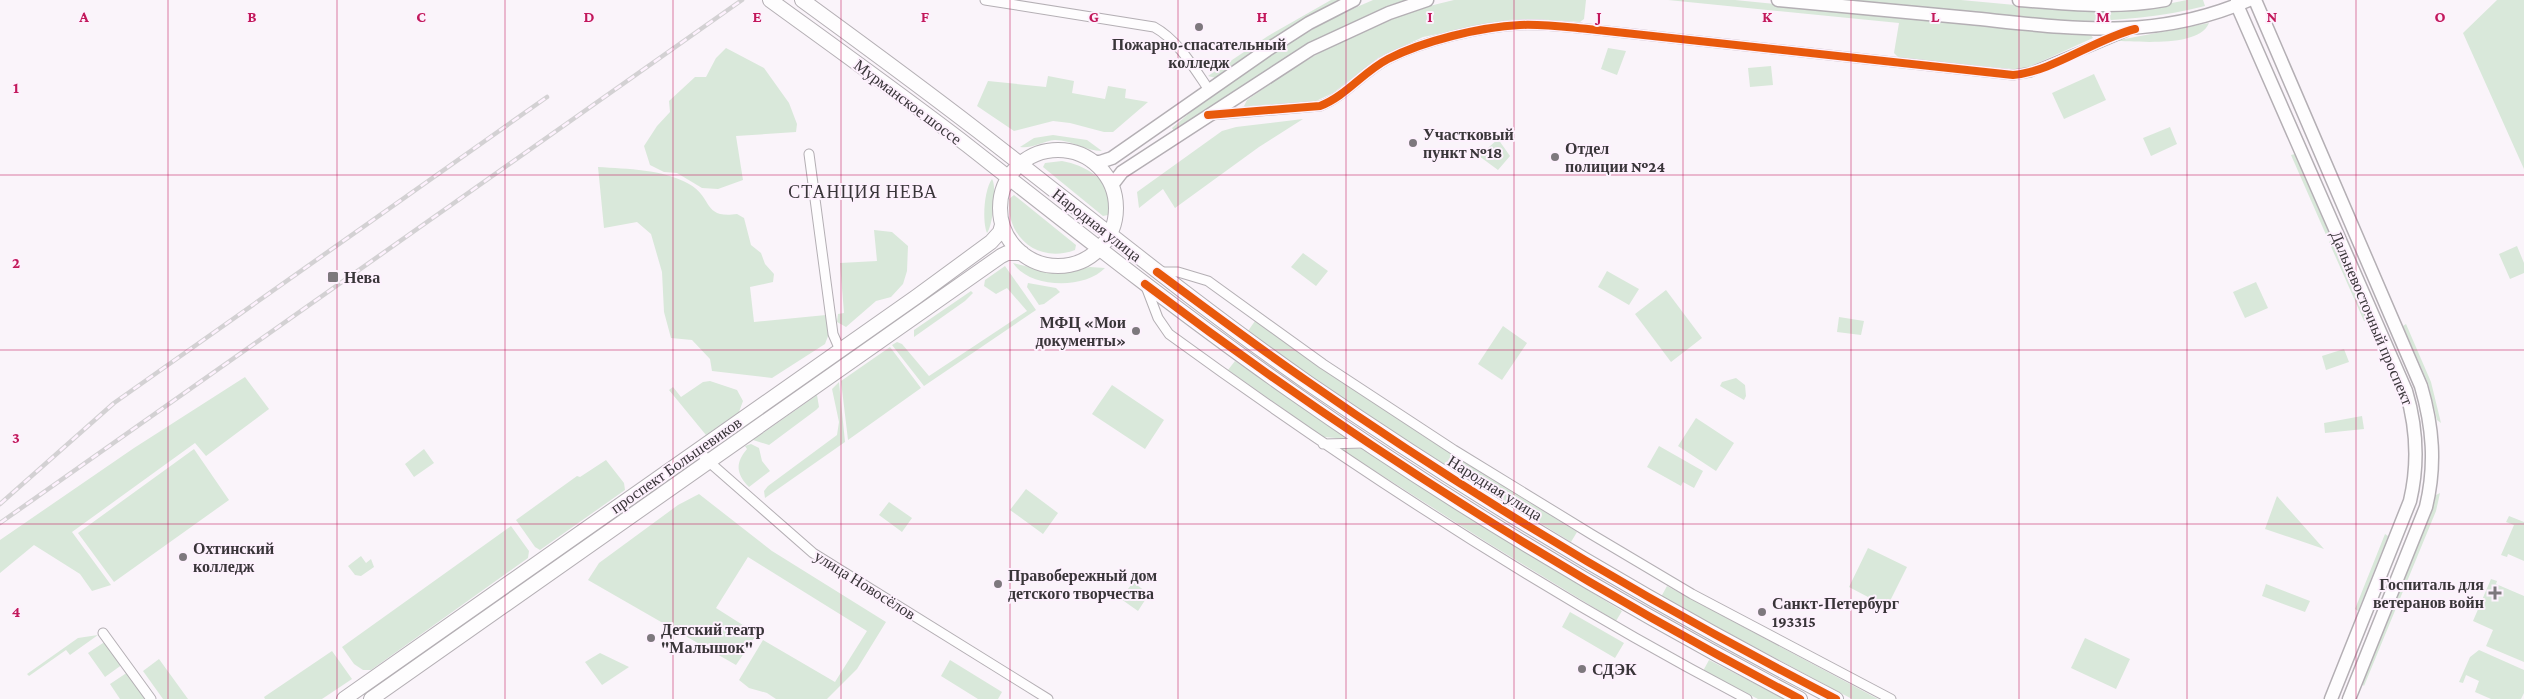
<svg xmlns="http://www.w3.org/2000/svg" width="2524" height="699" font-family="'Crimson Pro',serif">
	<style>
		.green { fill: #d9e8da }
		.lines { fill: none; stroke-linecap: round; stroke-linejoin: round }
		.street-casing { stroke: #b4afb4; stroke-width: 11 }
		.secondary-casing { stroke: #b4afb4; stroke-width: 15 }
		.primary-casing { stroke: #b4afb4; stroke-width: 16 }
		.street { stroke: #fefdfe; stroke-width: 9 }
		.secondary { stroke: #fefdfe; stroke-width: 12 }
		.primary { stroke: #fefdfe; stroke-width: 14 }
		.rail-casing { stroke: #d3d1d3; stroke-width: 4.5 }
		.rail { stroke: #fdf1fd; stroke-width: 2.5; stroke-dasharray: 8; stroke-linecap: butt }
		.cycleway-casing { stroke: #fdf1fd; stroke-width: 11 }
		.cycleway { stroke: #e8590c; stroke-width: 8 }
		.grid { fill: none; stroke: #c2185b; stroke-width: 1; stroke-opacity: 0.55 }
		.poi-dot { fill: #7d787d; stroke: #fdf1fd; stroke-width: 2 }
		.labels { text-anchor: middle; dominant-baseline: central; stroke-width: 4; stroke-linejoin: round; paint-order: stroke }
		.poi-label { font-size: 16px; font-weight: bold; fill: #393539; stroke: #fdf1fd; text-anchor: start }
		.street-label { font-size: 16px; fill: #393539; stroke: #fdf1fd }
		.neighbourhood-label { font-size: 18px; letter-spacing: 1px; fill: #393539; stroke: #fdf1fd }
		.grid-label { font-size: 16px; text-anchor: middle; font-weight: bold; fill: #c2185b; stroke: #fdf1fd; stroke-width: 4; stroke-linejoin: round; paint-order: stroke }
	</style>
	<rect width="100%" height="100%" fill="#faf4fa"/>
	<path class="green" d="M 1331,0 L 1343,0 L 1220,76 L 1216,78 L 1208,76 L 1268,36 Z
		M 1373,0 L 1408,0 L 1322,37 L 1174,131 L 1172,128 C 1231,76 1301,30 1373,0 Z
		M 1454,0 L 1586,0 L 1584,19 L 1580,22 L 1535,19 L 1508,20 L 1423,37 L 1378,58 L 1333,93 L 1316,101 L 1246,108 L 1244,106 L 1247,100 C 1315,52 1372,18 1454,0 Z
		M 1668,0 L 1735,0 L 2091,35 L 2093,38 L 2022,70 L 1899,58 L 1894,53 L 1899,23 Z
		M 1837,0 L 1961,0 L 2058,9 L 2162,5 L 2187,0 L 2203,0 L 2205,6 C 2085,37 1958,12 1837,0 Z
		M 2497,0 L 2524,0 L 2524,169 L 2463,33 Z
		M 2209,23 C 2199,48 2137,41 2114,41 Z
		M 726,48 L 764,68 L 789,103 L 797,124 L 796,132 L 736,136 L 743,180 L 718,189 L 702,188 L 677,173 L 664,172 L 650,165 L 644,146 L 657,126 L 670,112 L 669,101 L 695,77 L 706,77 L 716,58 Z
		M 1608,48 L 1626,51 L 1617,75 L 1601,69 Z
		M 1771,66 L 1773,85 L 1750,87 L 1748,68 Z
		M 2094,74 L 2106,100 L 2064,119 L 2052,93 Z
		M 1048,76 L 1074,81 L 1072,93 L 1105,99 L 1108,86 L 1126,89 L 1125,98 L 1148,102 L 1113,132 L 1104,132 L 1070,123 L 1053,121 L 1014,131 L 977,106 L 988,81 L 1046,87 Z
		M 1303,119 L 1259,147 L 1175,208 L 1163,189 L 1139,208 L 1137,192 L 1222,131 L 1236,127 Z
		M 2170,127 L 2177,144 L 2151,156 L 2143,138 Z
		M 1053,135 L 1087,140 L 1102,151 C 1085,151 1072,140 1055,140 C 1043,141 1032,149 1020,147 L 1034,138 Z
		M 1498,139 L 1510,156 L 1498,170 L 1479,156 Z
		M 2295,154 L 2330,235 L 2327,237 L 2291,155 Z
		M 1062,161 C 1089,166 1116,183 1108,215 L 1103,216 L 1043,167 L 1045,163 Z
		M 598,167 C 628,169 662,169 689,184 C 713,197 702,219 737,214 L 744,218 L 751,245 L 761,253 L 765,264 L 774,274 L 773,282 L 750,287 L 754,322 L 826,315 L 830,331 L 825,344 L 772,378 L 712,371 L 710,359 L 692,340 L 671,338 L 664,312 L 662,272 L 651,234 L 637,222 L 604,228 Z
		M 992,179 C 997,186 993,226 987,233 C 982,221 984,190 992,179 Z
		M 1014,195 L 1076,245 L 1075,250 C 1038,264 1006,237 1009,199 Z
		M 874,230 L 892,232 L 908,246 L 907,271 L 903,284 L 891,297 L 876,301 L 846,327 L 837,322 L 838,314 L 844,313 L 840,263 L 877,261 Z
		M 2332,240 L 2367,320 L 2364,321 L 2329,242 Z
		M 2517,246 L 2524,263 L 2524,273 L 2510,279 L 2499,254 Z
		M 1303,253 L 1328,271 L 1316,286 L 1291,267 Z
		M 1013,263 L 1057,274 L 1090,267 L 1105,268 C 1084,290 1029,288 1013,263 Z
		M 1005,266 L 1036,310 L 924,386 L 892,345 L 897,342 L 902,344 L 929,376 L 1027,311 L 1007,288 L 996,294 L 984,286 L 985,280 Z
		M 1607,271 L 1639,289 L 1629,305 L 1598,287 Z
		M 2256,282 L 2268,308 L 2245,318 L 2233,292 Z
		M 1028,283 L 1056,288 L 1060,292 L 1044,304 L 1039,305 L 1027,287 Z
		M 1666,290 L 1702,338 L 1671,362 L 1635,314 Z
		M 971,291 L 973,293 L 965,301 L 914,337 L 914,330 Z
		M 1839,317 L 1864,321 L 1861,335 L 1837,332 Z
		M 1255,321 L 1422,435 L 1577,532 L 1571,542 L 1415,446 L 1307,374 L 1248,331 Z
		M 2406,324 L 2431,382 L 2441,423 L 2437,420 L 2428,383 L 2403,326 Z
		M 1503,326 L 1527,343 L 1502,380 L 1478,364 Z
		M 890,347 L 921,388 L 848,440 L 841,381 Z
		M 2344,349 L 2349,362 L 2326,370 L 2322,356 Z
		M 1235,361 L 1349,439 L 1323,437 L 1228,370 Z
		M 245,377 L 269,409 L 206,456 L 195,443 L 72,532 L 111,585 L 92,591 L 80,574 L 34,545 L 0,573 L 0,540 L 134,448 Z
		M 1736,378 L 1745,385 L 1746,396 L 1744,400 L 1720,386 L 1722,382 Z
		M 710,381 L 737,390 L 743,401 L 739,412 L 706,435 L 669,390 L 673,387 L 681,397 L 703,382 Z
		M 839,382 L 845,442 L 765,498 L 764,491 L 768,486 L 837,435 L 839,422 L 832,389 Z
		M 1112,385 L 1164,420 L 1145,449 L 1092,414 Z
		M 817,395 L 819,407 L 816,410 L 769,445 L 753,440 Z
		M 2362,416 L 2364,429 L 2325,433 L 2324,423 Z
		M 1696,418 L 1734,443 L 1716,471 L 1678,446 Z
		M 751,444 L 759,448 L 762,461 L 770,471 L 749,487 C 736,474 735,463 747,449 L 745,446 Z
		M 1659,446 L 1703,471 L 1694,488 L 1683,482 L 1681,486 L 1647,467 Z
		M 1339,448 L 1365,449 L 1495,533 L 1622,611 L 1616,621 L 1488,543 Z
		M 194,449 L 229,500 L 114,582 L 78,533 Z
		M 424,449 L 434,463 L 414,477 L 405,464 Z
		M 606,460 L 624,483 L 625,490 L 540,550 L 535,547 L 516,520 L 577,476 L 580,477 Z
		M 1026,489 L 1058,513 L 1043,534 L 1010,510 Z
		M 2440,493 L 2436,511 L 2364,686 L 2362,684 L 2432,510 L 2436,495 Z
		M 699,494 L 772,551 L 886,622 L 857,669 L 827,699 L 776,699 L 767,693 L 749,688 L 739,680 L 763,640 L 835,682 L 867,631 L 748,557 L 716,608 L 757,634 L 736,665 L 588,580 L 599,563 L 678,505 Z
		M 2277,496 L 2324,549 L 2265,529 Z
		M 889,502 L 912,518 L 902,532 L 879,515 Z
		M 2509,516 L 2524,522 L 2524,561 L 2508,554 L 2507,557 L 2501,555 L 2514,525 L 2506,522 Z
		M 511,526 L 529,551 L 528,558 L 371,670 L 363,670 L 354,664 L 342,647 Z
		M 2385,534 L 2388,536 L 2358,611 L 2355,609 Z
		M 1868,548 L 1907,567 L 1887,607 L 1849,587 Z
		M 361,556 L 366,563 L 371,559 L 374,567 L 361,576 L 355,575 L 348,566 Z
		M 2491,579 L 2497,581 L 2496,584 L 2524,596 L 2524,662 L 2486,646 L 2493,630 L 2473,621 Z
		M 1133,582 L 1149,594 L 1138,611 L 1121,599 Z
		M 2266,584 L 2310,601 L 2305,612 L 2262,596 Z
		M 1667,586 L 1878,699 L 1852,699 L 1661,597 Z
		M 1570,612 L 1624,643 L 1615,658 L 1562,627 Z
		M 98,635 L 70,655 L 66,650 L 29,676 L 27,674 L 78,638 Z
		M 2085,638 L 2130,659 L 2116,689 L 2071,668 Z
		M 107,642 L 123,664 L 105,677 L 88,653 L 103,643 Z
		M 2479,650 L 2524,670 L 2524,693 L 2521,699 L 2491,699 L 2475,692 L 2479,681 L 2466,675 L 2463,683 L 2459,682 L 2470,657 Z
		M 332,651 L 352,679 L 322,699 L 265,699 L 264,697 Z
		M 600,653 L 629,667 L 602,685 L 585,662 Z
		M 159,659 L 188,699 L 163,699 L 143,671 Z
		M 950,660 L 1002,692 L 998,699 L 978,699 L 941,676 Z
		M 1709,660 L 1785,699 L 1758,699 L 1703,671 Z
		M 128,672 L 147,699 L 120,699 L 110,684 Z"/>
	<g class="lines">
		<defs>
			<path id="street" d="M 985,0 L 1154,27 C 1178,40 1194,68 1209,90
				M 1211,115 L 1320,106 C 1346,96 1363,72 1388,59 C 1423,41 1480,27 1520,25 C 1543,24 1566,27 1588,29 L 2013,75 L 2031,72 L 2126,32
				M 809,154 L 833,334 L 840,350
				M 1159,272 L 1178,272 L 1208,281 L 1323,364 L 1454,450 L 1591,534 L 1692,594 L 1891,699
				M 1145,284 L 1158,318 L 1169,334 C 1353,468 1545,593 1747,699
				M 1323,444 L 1365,443
				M 698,449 L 708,461 L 813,553 L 1048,699
				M 103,633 L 151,699"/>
			<path id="secondary" d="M 1778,0 C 1842,6 1906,12 1970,18 C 2069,28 2154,42 2249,0
				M 2019,0 C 2068,4 2117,9 2165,0
				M 2237,0 L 2237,5 L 2406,391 C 2417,428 2419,463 2410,501 L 2331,699
				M 2255,0 L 2421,386 C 2433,427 2436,465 2426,507 L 2349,699
				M 1093,162 L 1100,162 L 1112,158 L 1267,50 L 1309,23 L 1354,0
				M 1112,185 L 1122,172 L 1311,49 L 1389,13 L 1427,0"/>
			<path id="primary" d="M 770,0 C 836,48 903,96 967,145 C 1074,229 1180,313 1291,391 C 1453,505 1625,607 1800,699
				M 802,0 C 861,43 921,87 978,131 C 1088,216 1195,304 1308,383 C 1477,499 1654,605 1836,699
				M1000 208a58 58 0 1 1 116 0a58 58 0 1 1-116 0Z
				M 344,699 L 916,297 L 991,242 L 1000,232 L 1002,225
				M 371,699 L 1001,256 L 1007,253 L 1022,253"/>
		</defs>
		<use href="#street" class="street-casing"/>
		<use href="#secondary" class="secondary-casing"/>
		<use href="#primary" class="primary-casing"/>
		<use href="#street" class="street"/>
		<use href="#secondary" class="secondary"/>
		<use href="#primary" class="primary"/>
		<defs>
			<path id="rail" d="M 0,504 L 114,403 L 547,97
				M 0,523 L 742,0"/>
		</defs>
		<use href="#rail" class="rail-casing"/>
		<use href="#rail" class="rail"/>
		<defs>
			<path id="cycleway" d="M 1208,115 L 1320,106 C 1346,96 1363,72 1388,59 C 1423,41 1480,27 1520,25 C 1543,24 1566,27 1588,29 L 2013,75 C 2052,72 2095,39 2135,29
				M 1157,272 C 1207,309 1256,346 1307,381 C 1475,499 1654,605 1836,699
				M 1145,284 C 1351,440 1571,579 1800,699"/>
		</defs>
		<use href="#cycleway" class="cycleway-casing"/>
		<use href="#cycleway" class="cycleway"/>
	</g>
	<path class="grid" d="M 168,0 L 168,699M 337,0 L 337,699M 505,0 L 505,699M 673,0 L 673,699M 841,0 L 841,699M 1010,0 L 1010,699M 1178,0 L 1178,699M 1346,0 L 1346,699M 1514,0 L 1514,699M 1683,0 L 1683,699M 1851,0 L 1851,699M 2019,0 L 2019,699M 2187,0 L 2187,699M 2356,0 L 2356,699M 0,175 L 2524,175M 0,350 L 2524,350M 0,524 L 2524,524"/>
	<g class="poi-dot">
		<circle cx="1199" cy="27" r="5"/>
		<circle cx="1413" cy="143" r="5"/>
		<circle cx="1555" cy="157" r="5"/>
		<rect x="327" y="271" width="12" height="12" rx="2.5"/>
		<circle cx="1136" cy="331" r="5"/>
		<circle cx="183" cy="557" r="5"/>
		<circle cx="998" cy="584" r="5"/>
		<path d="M2492.5 585.5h5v5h5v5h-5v5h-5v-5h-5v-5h5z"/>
		<circle cx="1762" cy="612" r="5"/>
		<circle cx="651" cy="638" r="5"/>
		<circle cx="1582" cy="669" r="5"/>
	</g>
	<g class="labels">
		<g class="poi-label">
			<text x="1199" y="44" text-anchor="middle">Пожарно-спасательный<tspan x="1199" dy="18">колледж</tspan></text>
			<text x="1423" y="134">Участковый<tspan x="1423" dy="18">пункт №18</tspan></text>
			<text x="1565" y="148">Отдел<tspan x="1565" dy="18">полиции №24</tspan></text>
			<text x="344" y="277">Нева</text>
			<text x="1126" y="322" text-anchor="end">МФЦ «Мои<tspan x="1126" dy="18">документы»</tspan></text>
			<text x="193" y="548">Охтинский<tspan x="193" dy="18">колледж</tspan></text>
			<text x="1008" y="575">Правобережный дом<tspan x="1008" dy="18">детского творчества</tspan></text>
			<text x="2484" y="584" text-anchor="end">Госпиталь для<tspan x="2484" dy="18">ветеранов войн</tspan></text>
			<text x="1772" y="603">Санкт-Петербург<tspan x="1772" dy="18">193315</tspan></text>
			<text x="661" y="629">Детский театр<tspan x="661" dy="18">"Малышок"</tspan></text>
			<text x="1592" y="669">СДЭК</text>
		</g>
		<g class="street-label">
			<text transform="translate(908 102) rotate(37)">Мурманское шоссе</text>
			<text transform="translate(1097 225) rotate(38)">Народная улица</text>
			<text transform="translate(2372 318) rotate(67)">Дальневосточный проспект</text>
			<text transform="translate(676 465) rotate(-35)">проспект Большевиков</text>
			<text transform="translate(1495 488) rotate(32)">Народная улица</text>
			<text transform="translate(865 585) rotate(32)">улица Новосёлов</text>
		</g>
		<g class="neighbourhood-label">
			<text x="863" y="192">СТАНЦИЯ НЕВА</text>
		</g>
	</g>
	<g class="grid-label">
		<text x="84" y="22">A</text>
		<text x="252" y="22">B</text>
		<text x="421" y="22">C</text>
		<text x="589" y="22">D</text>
		<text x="757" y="22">E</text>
		<text x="925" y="22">F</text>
		<text x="1094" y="22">G</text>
		<text x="1262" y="22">H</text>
		<text x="1430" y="22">I</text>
		<text x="1599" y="22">J</text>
		<text x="1767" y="22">K</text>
		<text x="1935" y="22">L</text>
		<text x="2103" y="22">M</text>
		<text x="2272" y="22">N</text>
		<text x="2440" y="22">O</text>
		<text x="16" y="93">1</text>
		<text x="16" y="268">2</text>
		<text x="16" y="443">3</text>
		<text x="16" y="617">4</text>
	</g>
</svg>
